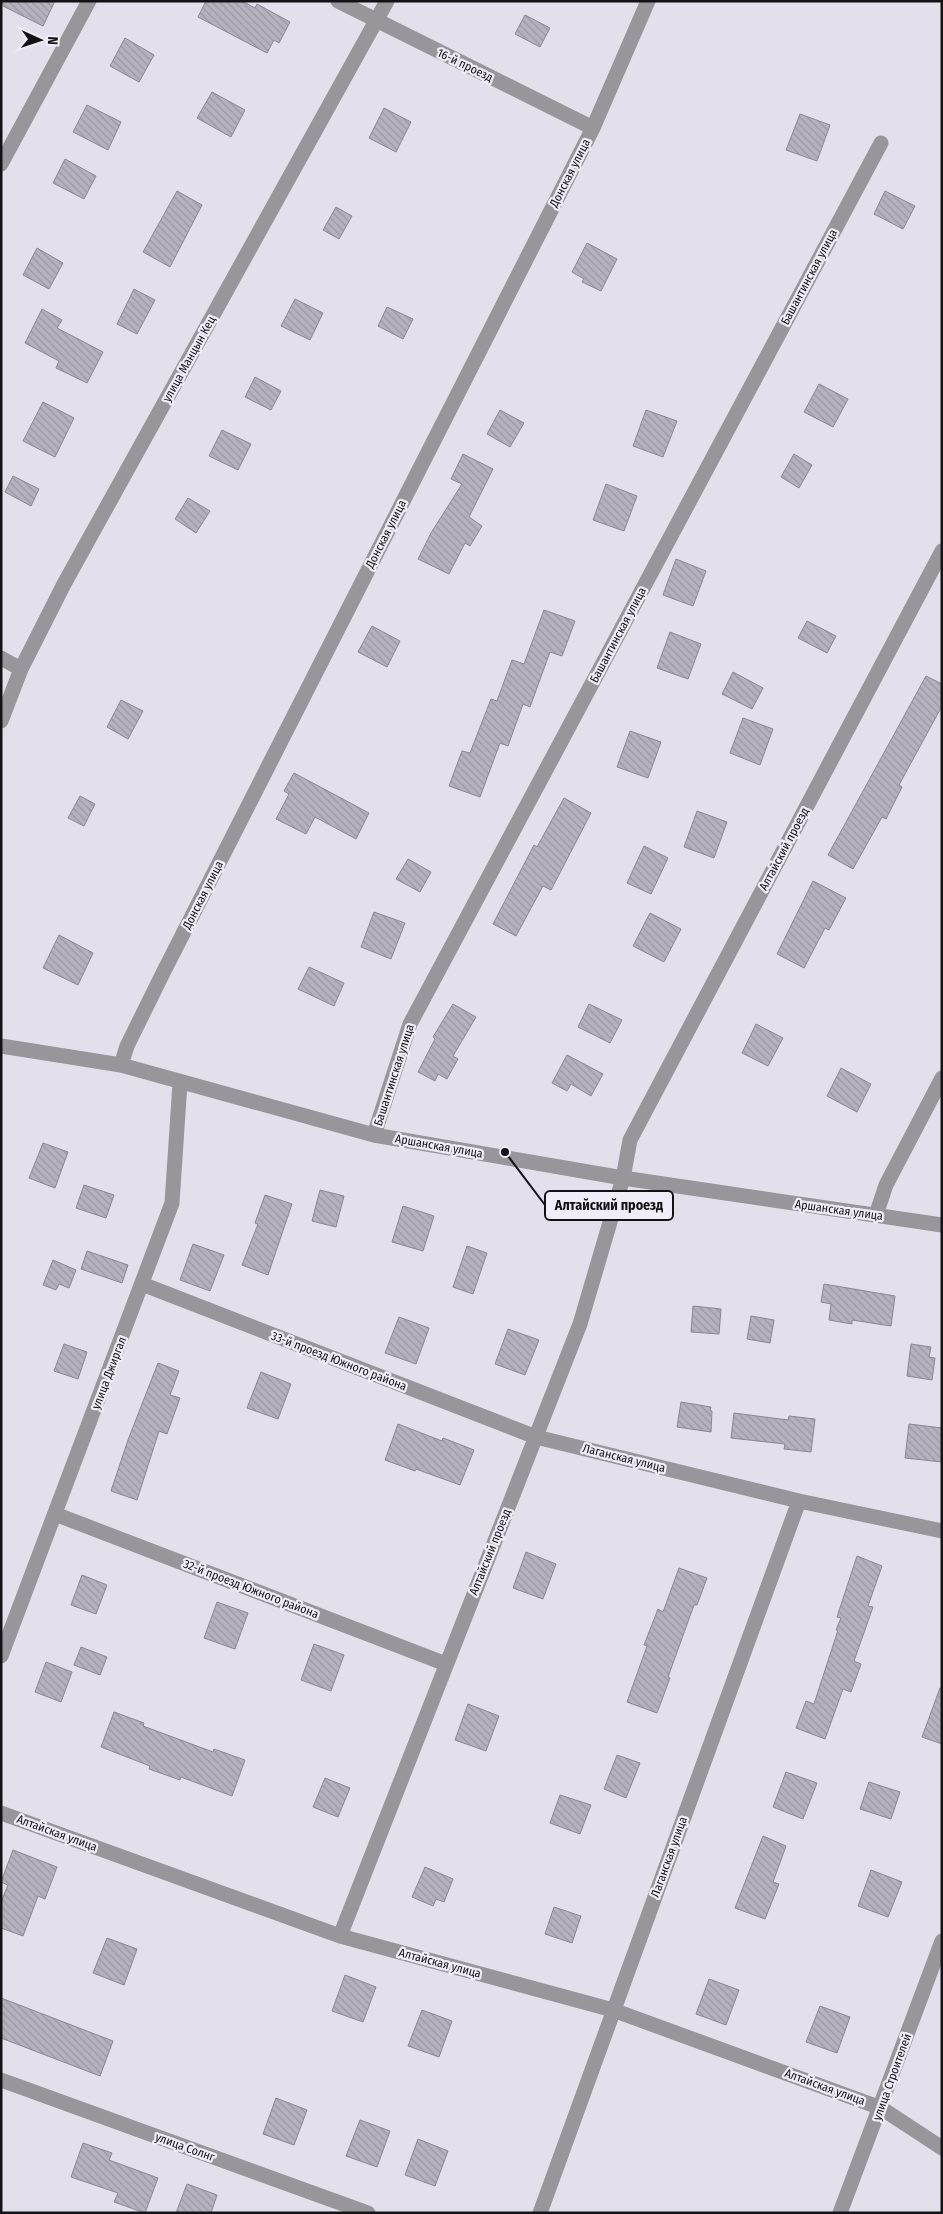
<svg xmlns="http://www.w3.org/2000/svg" width="943" height="2214" font-family="'Fira Sans Condensed',sans-serif">
	<style>
		.building { fill: url(#building-back-hatch); stroke: #8a8791 }
		.lines { fill: none; stroke-linecap: round; stroke-linejoin: round }
		.minor { stroke: #98969b; stroke-width: 15 }
		.labels { text-anchor: middle; dominant-baseline: central; stroke-width: 4.5; stroke-linejoin: round; paint-order: stroke }
		.street-label { font-size: 12px; fill: #131216; stroke: #f1edf8 }
		.leader { fill: none; stroke: #131216; stroke-width: 2 }
		.callout-dot { fill: #131216; stroke: #f1edf8; stroke-width: 2 }
		.callout { fill: #f1edf8; stroke: #131216; stroke-width: 2 }
		.callout-label { font-size: 14px; text-anchor: middle; font-weight: bold; fill: #131216 }
	</style>
	<defs>
		<pattern id="building-back-hatch" width="6" height="6" patternUnits="userSpaceOnUse" patternTransform="scale(1.25)"><rect width="6" height="6" fill="#b6b2bd"/><path d="M-1 5l2 2M0 0l6 6M5-1l2 2" fill="none" stroke="#9c98a2"/></pattern>
	</defs>
	<rect width="100%" height="100%" fill="#e3e0eb"/>
	<path class="building" d="M 1,1 L 55,1 L 43,26 L 1,5 Z
		M 206,1 L 242,1 L 255,8 L 257,4 L 290,22 L 279,43 L 274,40 L 267,53 L 198,17 Z
		M 525,15 L 550,28 L 540,47 L 515,34 Z
		M 125,38 L 154,55 L 139,82 L 110,66 Z
		M 212,92 L 245,110 L 231,137 L 197,118 Z
		M 87,105 L 121,122 L 108,150 L 73,132 Z
		M 384,108 L 411,122 L 396,152 L 369,138 Z
		M 800,114 L 830,125 L 817,161 L 786,150 Z
		M 65,159 L 96,176 L 84,199 L 53,183 Z
		M 177,191 L 202,205 L 170,267 L 143,252 Z
		M 885,191 L 915,206 L 903,229 L 874,214 Z
		M 336,207 L 352,216 L 339,239 L 323,230 Z
		M 587,243 L 617,259 L 601,291 L 582,282 L 584,279 L 572,272 Z
		M 37,248 L 63,263 L 49,289 L 23,275 Z
		M 134,289 L 155,300 L 137,334 L 117,324 Z
		M 295,299 L 323,313 L 310,340 L 281,326 Z
		M 387,307 L 413,319 L 403,339 L 378,326 Z
		M 42,309 L 62,320 L 57,328 L 103,352 L 87,383 L 56,368 L 59,361 L 25,343 Z
		M 255,377 L 281,391 L 271,410 L 245,397 Z
		M 819,384 L 848,399 L 833,427 L 804,412 Z
		M 43,402 L 74,418 L 55,457 L 23,441 Z
		M 500,410 L 524,423 L 510,447 L 487,434 Z
		M 646,410 L 677,421 L 663,457 L 633,446 Z
		M 222,430 L 251,444 L 238,470 L 209,456 Z
		M 463,454 L 493,469 L 469,517 L 482,526 L 470,546 L 465,543 L 449,574 L 418,559 L 431,533 L 462,484 L 451,479 Z
		M 794,454 L 812,465 L 799,488 L 781,477 Z
		M 13,476 L 39,489 L 31,506 L 5,492 Z
		M 606,484 L 637,496 L 624,531 L 593,520 Z
		M 188,498 L 210,511 L 196,533 L 175,519 Z
		M 676,559 L 706,571 L 693,606 L 663,595 Z
		M 544,610 L 575,621 L 562,656 L 550,652 L 530,707 L 523,704 L 508,746 L 500,743 L 480,797 L 449,786 L 462,751 L 470,753 L 491,699 L 497,701 L 512,660 L 524,664 Z
		M 807,621 L 836,636 L 827,653 L 798,638 Z
		M 372,626 L 400,641 L 387,667 L 358,652 Z
		M 670,632 L 701,644 L 688,679 L 657,668 Z
		M 733,672 L 763,688 L 752,709 L 722,694 Z
		M 926,676 L 942,684 L 942,706 L 899,785 L 902,787 L 886,819 L 882,817 L 853,869 L 828,855 Z
		M 121,700 L 143,711 L 128,739 L 107,727 Z
		M 743,718 L 773,729 L 760,765 L 730,753 Z
		M 630,731 L 661,742 L 648,778 L 617,767 Z
		M 294,773 L 369,813 L 356,839 L 315,817 L 306,834 L 276,819 L 289,794 L 284,791 Z
		M 80,796 L 95,804 L 84,826 L 68,818 Z
		M 564,798 L 591,813 L 551,890 L 543,886 L 516,936 L 493,924 L 534,845 L 537,847 Z
		M 697,811 L 727,822 L 714,858 L 684,847 Z
		M 644,846 L 668,858 L 651,894 L 627,883 Z
		M 408,859 L 431,872 L 420,892 L 396,879 Z
		M 813,881 L 846,898 L 829,930 L 825,928 L 804,968 L 777,954 Z
		M 374,912 L 405,923 L 391,959 L 361,947 Z
		M 650,913 L 681,929 L 664,962 L 633,946 Z
		M 59,935 L 93,953 L 78,985 L 43,968 Z
		M 309,967 L 344,983 L 334,1006 L 298,989 Z
		M 453,1004 L 476,1017 L 453,1056 L 458,1059 L 447,1079 L 438,1074 L 435,1081 L 418,1072 L 435,1039 L 433,1037 Z
		M 589,1004 L 622,1020 L 610,1043 L 578,1027 Z
		M 756,1024 L 783,1038 L 768,1066 L 742,1053 Z
		M 567,1055 L 603,1074 L 591,1096 L 571,1084 L 567,1091 L 552,1083 Z
		M 841,1068 L 871,1084 L 857,1112 L 827,1096 Z
		M 43,1143 L 68,1152 L 55,1188 L 29,1178 Z
		M 84,1185 L 114,1195 L 106,1218 L 76,1208 Z
		M 320,1190 L 344,1196 L 336,1227 L 312,1221 Z
		M 265,1195 L 292,1204 L 268,1275 L 242,1265 L 258,1224 L 255,1223 Z
		M 403,1206 L 434,1216 L 423,1251 L 392,1242 Z
		M 193,1244 L 224,1255 L 210,1291 L 180,1280 Z
		M 467,1246 L 487,1253 L 473,1294 L 453,1287 Z
		M 87,1251 L 128,1265 L 122,1283 L 81,1269 Z
		M 53,1260 L 76,1270 L 69,1288 L 59,1284 L 56,1290 L 43,1285 Z
		M 824,1284 L 895,1296 L 891,1326 L 852,1320 L 852,1324 L 829,1320 L 831,1304 L 821,1302 Z
		M 693,1306 L 721,1309 L 719,1334 L 691,1332 Z
		M 751,1316 L 774,1320 L 770,1343 L 747,1339 Z
		M 399,1317 L 429,1328 L 416,1364 L 385,1353 Z
		M 508,1329 L 539,1340 L 525,1375 L 495,1364 Z
		M 64,1344 L 87,1352 L 78,1379 L 54,1371 Z
		M 911,1344 L 931,1347 L 929,1357 L 935,1358 L 932,1380 L 907,1376 Z
		M 158,1363 L 179,1371 L 170,1395 L 180,1398 L 167,1434 L 159,1431 L 137,1500 L 111,1491 L 128,1440 Z
		M 261,1372 L 291,1384 L 278,1419 L 247,1408 Z
		M 681,1402 L 711,1407 L 710,1410 L 712,1411 L 711,1432 L 677,1427 Z
		M 734,1413 L 788,1420 L 789,1416 L 815,1419 L 811,1452 L 784,1449 L 785,1444 L 731,1438 Z
		M 398,1424 L 442,1441 L 443,1438 L 474,1450 L 460,1485 L 416,1469 L 415,1471 L 385,1460 Z
		M 909,1424 L 942,1428 L 942,1462 L 905,1458 Z
		M 526,1552 L 556,1564 L 543,1599 L 513,1588 Z
		M 857,1556 L 882,1566 L 868,1606 L 873,1607 L 854,1661 L 861,1664 L 851,1692 L 843,1689 L 825,1739 L 796,1728 L 806,1701 L 814,1704 L 838,1630 L 836,1630 L 841,1618 L 837,1617 Z
		M 679,1568 L 707,1578 L 697,1605 L 694,1605 L 668,1677 L 670,1678 L 657,1713 L 627,1702 L 647,1646 L 644,1645 L 658,1609 L 663,1612 Z
		M 82,1575 L 107,1585 L 96,1614 L 71,1605 Z
		M 217,1602 L 248,1613 L 235,1649 L 204,1638 Z
		M 314,1644 L 344,1655 L 331,1691 L 301,1680 Z
		M 81,1647 L 107,1657 L 100,1675 L 74,1665 Z
		M 46,1662 L 72,1672 L 61,1702 L 35,1692 Z
		M 940,1688 L 942,1688 L 942,1744 L 922,1737 Z
		M 468,1704 L 499,1716 L 486,1751 L 455,1740 Z
		M 114,1712 L 144,1723 L 143,1726 L 213,1752 L 214,1749 L 245,1760 L 232,1796 L 181,1777 L 180,1780 L 149,1769 L 150,1766 L 101,1747 Z
		M 617,1755 L 640,1763 L 626,1798 L 604,1789 Z
		M 786,1772 L 817,1783 L 803,1819 L 773,1807 Z
		M 325,1778 L 350,1788 L 338,1817 L 313,1807 Z
		M 869,1782 L 900,1792 L 891,1819 L 860,1809 Z
		M 560,1795 L 591,1805 L 580,1834 L 550,1823 Z
		M 763,1836 L 786,1846 L 773,1882 L 779,1884 L 765,1919 L 735,1908 Z
		M 13,1850 L 57,1867 L 45,1899 L 38,1896 L 23,1936 L 1,1928 L 1,1902 L 8,1885 L 1,1882 Z
		M 425,1867 L 453,1879 L 444,1902 L 436,1899 L 433,1906 L 412,1897 Z
		M 871,1870 L 902,1882 L 888,1917 L 858,1906 Z
		M 554,1907 L 581,1916 L 572,1943 L 545,1934 Z
		M 107,1938 L 137,1949 L 124,1985 L 93,1973 Z
		M 345,1975 L 376,1987 L 363,2022 L 332,2011 Z
		M 709,1979 L 739,1990 L 726,2025 L 696,2014 Z
		M 1,1998 L 113,2041 L 100,2076 L 1,2038 Z
		M 820,2006 L 850,2017 L 837,2053 L 806,2042 Z
		M 422,2010 L 452,2021 L 439,2057 L 408,2046 Z
		M 276,2098 L 307,2110 L 294,2145 L 263,2134 Z
		M 360,2120 L 390,2131 L 377,2167 L 346,2156 Z
		M 418,2139 L 448,2151 L 435,2186 L 405,2175 Z
		M 83,2143 L 112,2153 L 109,2160 L 158,2178 L 145,2213 L 114,2202 L 118,2193 L 71,2177 Z
		M 187,2184 L 217,2195 L 211,2213 L 176,2213 Z"/>
	<g class="lines">
		<path class="minor" d="M 338,1 L 593,128
			M 1,164 L 89,1
			M 1,658 L 21,669
			M 1,721 L 21,669 L 64,584 L 387,1
			M 1,1046 L 121,1065 L 374,1135 L 623,1178 L 942,1225
			M 121,1065 L 127,1046 L 163,973 L 593,128 L 648,1
			M 374,1135 L 410,1024 L 881,143
			M 876,1215 L 886,1185 L 942,1078
			M 142,1284 L 536,1437 L 799,1501 L 942,1531
			M 55,1514 L 446,1664
			M 1,1656 L 172,1203 L 180,1083
			M 1,1813 L 340,1936 L 613,2010 L 881,2108 L 942,2148
			M 340,1936 L 580,1324 L 623,1178 L 630,1140 L 942,551
			M 1,2080 L 368,2213
			M 540,2213 L 799,1501
			M 840,2213 L 942,1941"/>
	</g>
	<g class="labels">
		<g class="street-label">
			<text transform="translate(465 65) rotate(26)">16-й проезд</text>
			<text transform="translate(570 173) rotate(-63)">Донская улица</text>
			<text transform="translate(809 277) rotate(-62)">Башантинская улица</text>
			<text transform="translate(189 359) rotate(-61)">улица Манцын Кец</text>
			<text transform="translate(386 534) rotate(-63)">Донская улица</text>
			<text transform="translate(618 635) rotate(-62)">Башантинская улица</text>
			<text transform="translate(784 849) rotate(-62)">Алтайский проезд</text>
			<text transform="translate(203 895) rotate(-63)">Донская улица</text>
			<text transform="translate(394 1075) rotate(-72)">Башантинская улица</text>
			<text transform="translate(439 1146) rotate(10)">Аршанская улица</text>
			<text transform="translate(839 1210) rotate(8)">Аршанская улица</text>
			<text transform="translate(339 1361) rotate(21)">33-й проезд Южного района</text>
			<text transform="translate(109 1373) rotate(-69)">улица Джиргал</text>
			<text transform="translate(624 1458) rotate(14)">Лаганская улица</text>
			<text transform="translate(490 1552) rotate(-68)">Алтайский проезд</text>
			<text transform="translate(251 1589) rotate(21)">32-й проезд Южного района</text>
			<text transform="translate(57 1833) rotate(20)">Алтайская улица</text>
			<text transform="translate(669 1857) rotate(-70)">Лаганская улица</text>
			<text transform="translate(440 1963) rotate(15)">Алтайская улица</text>
			<text transform="translate(892 2077) rotate(-70)">улица Строителей</text>
			<text transform="translate(825 2087) rotate(20)">Алтайская улица</text>
			<text transform="translate(185 2147) rotate(20)">улица Солнг</text>
		</g>
	</g>
	<path class="leader" d="M505 1152L545 1205"/>
	<circle class="callout-dot" cx="505" cy="1152" r="5"/>
	<rect class="callout" x="545" y="1191" width="128" height="29" rx="5"/>
	<g class="callout-label">
		<text x="609" y="1210">Алтайский проезд</text>
	</g>
	<rect width="943" height="2214" fill="none" stroke="#131216" stroke-width="5"/>
	<g transform="translate(40 40) rotate(93)" stroke="#f1edf8" stroke-width="4" paint-order="stroke">
	<path d="M0-4L9 19L0 12L-9 19Z" fill="#131216"/>
	<text y="-8" font-size="14" font-weight="bold" text-anchor="middle" fill="#131216">N</text>
	</g>
</svg>
